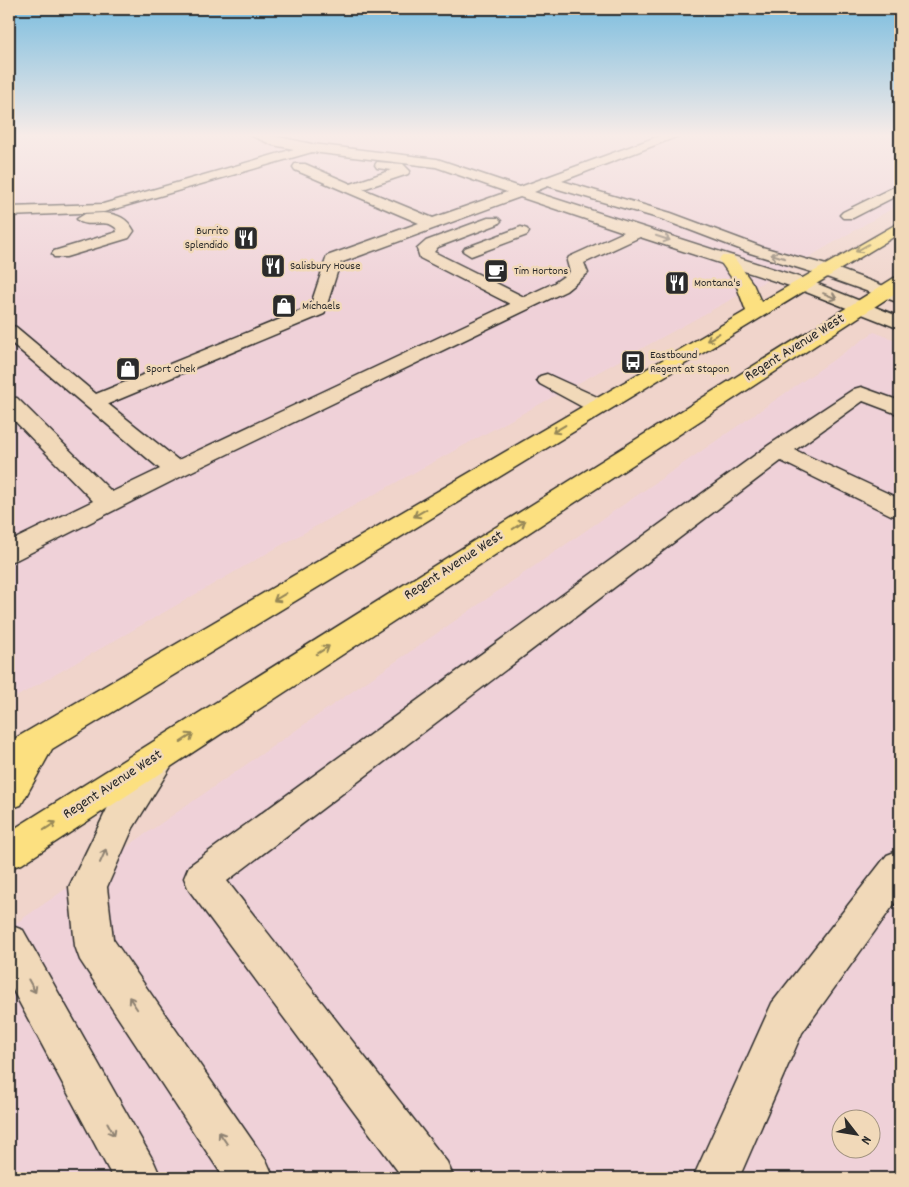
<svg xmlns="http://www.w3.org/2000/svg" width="909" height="1187" font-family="Dekko,sans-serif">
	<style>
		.built { fill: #efd1d8; fill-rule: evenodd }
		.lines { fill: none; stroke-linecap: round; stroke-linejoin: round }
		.minor-casing { stroke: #2b2b2b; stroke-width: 3 }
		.major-casing { stroke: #2b2b2b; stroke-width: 3 }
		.minor { fill: #f1d9b9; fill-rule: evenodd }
		.major { fill: #fce080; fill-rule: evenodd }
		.oneway { stroke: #8e8272 }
		.oneway2 { stroke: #948656 }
		.labels { text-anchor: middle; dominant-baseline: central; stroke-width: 5; stroke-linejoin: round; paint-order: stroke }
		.far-poi-label { font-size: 12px; fill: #2b2b2b; stroke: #f1d9b9; text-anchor: start }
		.street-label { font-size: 15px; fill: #2b2b2b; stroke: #f1d9b9 }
	</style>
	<rect width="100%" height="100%" fill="#f0d4cb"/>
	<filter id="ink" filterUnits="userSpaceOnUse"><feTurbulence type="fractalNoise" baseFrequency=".02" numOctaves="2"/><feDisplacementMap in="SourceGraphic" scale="10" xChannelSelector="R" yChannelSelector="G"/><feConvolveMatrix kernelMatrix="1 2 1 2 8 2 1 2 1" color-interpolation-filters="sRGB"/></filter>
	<g filter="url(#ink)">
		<path class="built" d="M 9,135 L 900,135 L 900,204 L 809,257 L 278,547 L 9,701 Z
			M 874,332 L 900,342 L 900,1178 L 9,1178 L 9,928 ZM 842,1120 L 872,1120 L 872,1150 L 842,1150 Z"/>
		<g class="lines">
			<defs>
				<path id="minor" d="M 250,135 L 270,135 L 312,144 L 437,159 L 520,187 L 662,135 L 681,135 L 562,181 L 671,213 L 762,247 L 830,266 L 900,292 L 900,303 L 818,274 L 750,253 L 661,219 L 548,186 L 534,192 L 808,280 L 900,317 L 900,329 L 796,288 L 640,237 L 584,263 L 588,273 L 566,291 L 184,475 L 18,559 L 9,562 L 9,542 L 93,501 L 9,415 L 9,397 L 17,398 L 112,492 L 160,469 L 9,341 L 9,325 L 16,327 L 96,394 L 310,307 L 327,256 L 419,223 L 295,170 L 293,167 L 295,164 L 305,164 L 351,184 L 392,170 L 377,168 L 375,165 L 377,162 L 403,164 L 410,171 L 408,174 L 363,189 L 433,218 L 507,192 L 436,167 L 312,152 L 104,212 L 9,216 L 9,207 L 103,204 L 294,149 L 273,145 ZM 520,197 L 624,232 L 569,257 L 567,261 L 570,272 L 554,283 L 524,297 L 434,252 L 438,247 L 498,224 L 501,221 L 498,218 L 488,218 L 426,241 L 417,249 L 420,258 L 510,304 L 178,460 L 108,404 L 324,314 L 340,263 Z
					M 900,184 L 900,194 L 853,218 L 843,218 L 840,215 L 843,212 Z
					M 103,213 C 118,214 127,218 134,231 L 129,238 L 66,257 L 54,257 L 52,254 L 54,251 L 117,232 L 116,228 C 105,217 86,230 77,219 L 85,214 Z
					M 521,227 L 527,229 L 529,232 L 527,235 L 471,256 L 463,251 L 465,248 Z
					M 547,374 L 606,401 L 609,406 L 606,411 L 598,412 L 590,411 L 540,384 L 537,380 L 540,376 Z
					M 861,387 L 900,401 L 900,415 L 863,401 L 795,450 L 900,499 L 900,517 L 891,515 L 781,461 L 227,881 L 447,1162 L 454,1178 L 403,1178 L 189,890 L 184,878 L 189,866 L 769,445 L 854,389 Z
					M 162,741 L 174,745 L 178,755 L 133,828 L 107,887 L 113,939 L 267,1162 L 274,1178 L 224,1178 L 80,960 L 75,946 L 69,887 L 108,807 L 150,745 Z
					M 900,850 L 900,896 L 802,1033 L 739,1178 L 693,1178 L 772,1003 L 887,855 Z
					M 9,925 L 23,930 L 154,1162 L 161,1178 L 113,1178 L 9,983 Z"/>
				<path id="major" d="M 900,222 L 900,233 L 52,749 L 21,805 L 9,809 L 9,742 L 746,311 L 736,284 L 719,260 L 721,256 L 733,256 L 753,284 L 761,302 Z
					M 900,277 L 900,290 L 22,864 L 9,868 L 9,832 L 894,278 Z"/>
			</defs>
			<use href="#minor" class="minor-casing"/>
			<use href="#major" class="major-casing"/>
			<use href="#minor" class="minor"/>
			<use href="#major" class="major"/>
		</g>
		<defs><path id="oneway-shaft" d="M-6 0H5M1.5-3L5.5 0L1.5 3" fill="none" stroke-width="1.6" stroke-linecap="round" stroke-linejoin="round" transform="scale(1.25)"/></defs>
		<g class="oneway">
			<use href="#oneway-shaft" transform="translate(663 238) rotate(18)"/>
			<use href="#oneway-shaft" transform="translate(778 256) rotate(-163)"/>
			<use href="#oneway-shaft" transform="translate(830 296) rotate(22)"/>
			<use href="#oneway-shaft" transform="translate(103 856) rotate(-66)"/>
			<use href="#oneway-shaft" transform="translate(32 986) rotate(61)"/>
			<use href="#oneway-shaft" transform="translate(133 1003) rotate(-124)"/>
			<use href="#oneway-shaft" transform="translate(111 1129) rotate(61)"/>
			<use href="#oneway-shaft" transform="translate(223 1138) rotate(-124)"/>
		</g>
		<g class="oneway2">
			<use href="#oneway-shaft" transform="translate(862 248) rotate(150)"/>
			<use href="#oneway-shaft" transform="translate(713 337) rotate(149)"/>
			<use href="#oneway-shaft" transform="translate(559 429) rotate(149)"/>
			<use href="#oneway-shaft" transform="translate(420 513) rotate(149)"/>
			<use href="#oneway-shaft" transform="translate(519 525) rotate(-33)"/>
			<use href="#oneway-shaft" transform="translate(280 597) rotate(149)"/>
			<use href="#oneway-shaft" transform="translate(323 650) rotate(-33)"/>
			<use href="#oneway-shaft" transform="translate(187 738) rotate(-33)"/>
			<use href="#oneway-shaft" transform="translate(50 826) rotate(-33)"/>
		</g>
	</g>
	<linearGradient id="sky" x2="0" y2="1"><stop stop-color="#7bbddf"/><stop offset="0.45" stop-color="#f8ece8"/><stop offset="1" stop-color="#f8ece8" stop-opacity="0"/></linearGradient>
	<rect width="909" height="301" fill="url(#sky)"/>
	<defs>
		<symbol id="restaurant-square" viewBox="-11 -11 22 22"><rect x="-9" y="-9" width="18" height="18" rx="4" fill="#2b2b2b" stroke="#f1d9b9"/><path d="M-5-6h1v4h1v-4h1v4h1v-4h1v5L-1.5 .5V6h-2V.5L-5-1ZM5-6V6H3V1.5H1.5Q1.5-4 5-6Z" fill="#fff"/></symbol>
		<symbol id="cafe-square" viewBox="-11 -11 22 22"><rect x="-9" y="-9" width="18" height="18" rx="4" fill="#2b2b2b" stroke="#f1d9b9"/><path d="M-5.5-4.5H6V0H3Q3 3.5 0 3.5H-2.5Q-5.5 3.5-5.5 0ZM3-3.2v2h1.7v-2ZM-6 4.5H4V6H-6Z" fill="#fff"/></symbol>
		<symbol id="shop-square" viewBox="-11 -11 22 22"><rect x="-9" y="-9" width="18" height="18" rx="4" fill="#2b2b2b" stroke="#f1d9b9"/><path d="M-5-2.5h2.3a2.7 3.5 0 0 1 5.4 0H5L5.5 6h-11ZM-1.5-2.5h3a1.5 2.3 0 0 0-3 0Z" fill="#fff"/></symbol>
		<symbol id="bus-square" viewBox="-11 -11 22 22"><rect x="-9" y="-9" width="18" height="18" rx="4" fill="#2b2b2b" stroke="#f1d9b9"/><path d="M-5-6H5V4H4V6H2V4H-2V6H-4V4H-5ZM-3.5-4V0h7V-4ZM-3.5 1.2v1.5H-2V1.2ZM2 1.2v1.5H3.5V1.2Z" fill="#fff"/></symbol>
	</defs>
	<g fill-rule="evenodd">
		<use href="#restaurant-square" x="232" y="224" width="28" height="28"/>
		<use href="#restaurant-square" x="259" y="252" width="28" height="28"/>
		<use href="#cafe-square" x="482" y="257" width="28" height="28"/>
		<use href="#restaurant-square" x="663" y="269" width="28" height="28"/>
		<use href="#shop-square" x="270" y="292" width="28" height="28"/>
		<use href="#bus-square" x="619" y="348" width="28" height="28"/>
		<use href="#shop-square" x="114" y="355" width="28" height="28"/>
	</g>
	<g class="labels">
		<g class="far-poi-label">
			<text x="228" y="231" text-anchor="end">Burrito<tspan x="228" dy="14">Splendido</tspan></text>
			<text x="290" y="266">Salisbury House</text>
			<text x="514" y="271">Tim Hortons</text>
			<text x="694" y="283">Montana's</text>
			<text x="302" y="306">Michaels</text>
			<text x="650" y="355">Eastbound<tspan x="650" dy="14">Regent at Stapon</tspan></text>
			<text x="146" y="369">Sport Chek</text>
		</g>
		<g class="street-label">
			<text transform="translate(795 348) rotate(-32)">Regent Avenue West</text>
			<text transform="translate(454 566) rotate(-33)">Regent Avenue West</text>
			<text transform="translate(113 785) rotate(-33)">Regent Avenue West</text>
		</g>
	</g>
	<rect width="909" height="1187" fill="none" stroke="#f1d9b9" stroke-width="30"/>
	<rect x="15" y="15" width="879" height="1157" fill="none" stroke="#2b2b2b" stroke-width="2" filter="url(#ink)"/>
	<g transform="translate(856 1134) rotate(121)"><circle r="24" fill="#f1d9b9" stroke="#a29380"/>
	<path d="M0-4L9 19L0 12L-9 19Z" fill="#2b2b2b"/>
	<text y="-8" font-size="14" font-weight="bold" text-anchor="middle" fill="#2b2b2b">N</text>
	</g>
</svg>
